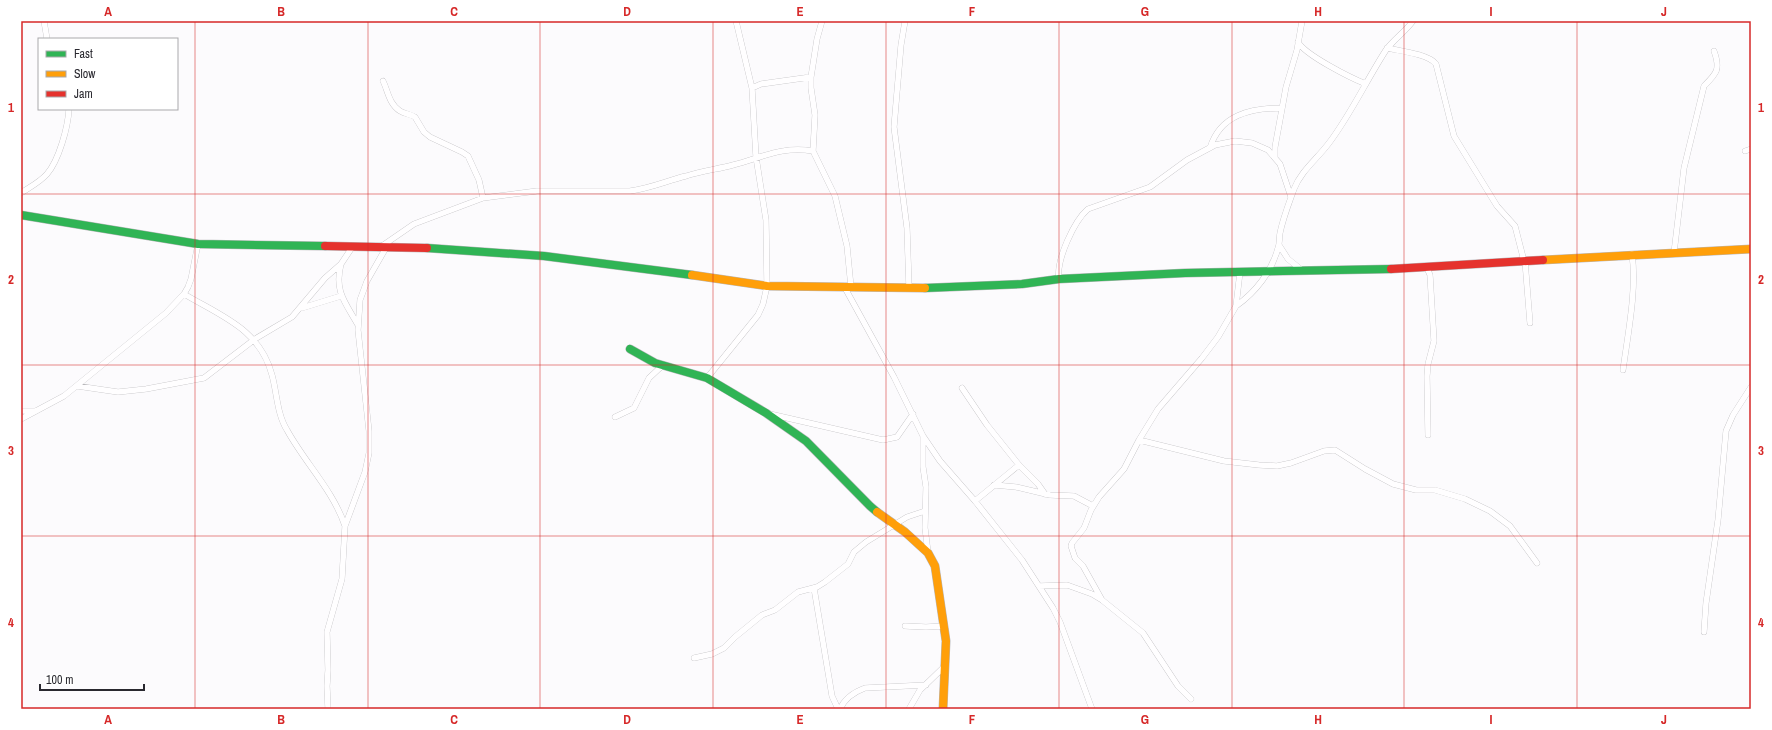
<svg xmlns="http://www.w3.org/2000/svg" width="1772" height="730" font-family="'Archivo Narrow',sans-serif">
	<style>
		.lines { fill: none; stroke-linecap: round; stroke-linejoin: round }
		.street-casing { stroke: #b8b7ba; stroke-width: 6 }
		.fast-casing { stroke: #b8b7ba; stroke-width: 9 }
		.slow-casing { stroke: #b8b7ba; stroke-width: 9 }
		.jam-casing { stroke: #b8b7ba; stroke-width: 9 }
		.street { stroke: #fffeff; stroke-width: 5.5 }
		.fast { stroke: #30b455; stroke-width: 8 }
		.slow { stroke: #ff9f0a; stroke-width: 8 }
		.jam { stroke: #e5322d; stroke-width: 8 }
		.grid { fill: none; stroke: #d62828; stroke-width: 1; stroke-opacity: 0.55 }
		.neatline { fill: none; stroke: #d62828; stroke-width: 1.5 }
		.grid-label { font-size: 13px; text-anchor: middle; font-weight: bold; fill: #d62828 }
	</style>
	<rect width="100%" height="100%" fill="#fcfbfd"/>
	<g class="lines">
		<defs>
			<path id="street" d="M 44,21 L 47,39
				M 822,21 L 817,39 L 811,77 L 811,88 L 815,115 L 813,151 L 835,196 L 847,246 L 851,287
				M 905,21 L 901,45 L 894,127 L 907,228 L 909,287
				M 1298,42 C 1305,55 1351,78 1366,84
				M 1387,48 C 1400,51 1428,54 1436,64 L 1454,136 L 1497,206 L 1515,226 L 1524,261
				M 383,81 C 388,91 389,104 400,111 C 405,114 410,114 415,117 L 424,132 L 430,137 L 462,152 L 468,156 L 479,180 L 483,198
				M 752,88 L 761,84 L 811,77
				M 1210,148 C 1220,115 1250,108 1282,108
				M 1745,151 L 1751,149
				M 1275,157 L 1275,147 L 1286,87 L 1297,50 L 1302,21
				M 21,193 C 30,187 40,182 47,174 C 59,160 68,127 69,109
				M 1279,245 L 1288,259 L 1303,271
				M 382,246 L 414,224 L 483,198 L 537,191 L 630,191 C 652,188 666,181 686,176 C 702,171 718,169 733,165 C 763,157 782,146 813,151
				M 1674,253 L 1684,168 L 1704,86 C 1716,74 1721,70 1714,51
				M 1525,261 L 1530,323
				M 341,264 C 334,291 345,302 358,325
				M 1427,268 L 1430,275 L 1434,341 L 1428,364 L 1427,376 L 1428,435
				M 1059,279 C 1056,260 1074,221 1088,209 L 1150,187 L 1187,160 L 1215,145 L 1235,141 L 1252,143 L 1268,150 L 1280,164 L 1291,197
				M 845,288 L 894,377 L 923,436 L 940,461 L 975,501 L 1022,560 L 1053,608 L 1060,622 L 1092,709
				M 184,294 C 221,316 260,329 272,375 C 277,393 277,414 287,430 C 305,463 333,490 345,526
				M 1236,306 C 1256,292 1272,271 1278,248 C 1280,243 1279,238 1280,233 C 1283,218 1289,203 1294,189 C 1301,171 1317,159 1329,143 C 1351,114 1366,81 1386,50 C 1394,39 1405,32 1413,21
				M 302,308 L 341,296
				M 1623,370 C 1628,333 1637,289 1632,254
				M 707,378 L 758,315 L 763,304 L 767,286 L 766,220 L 756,157 L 752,88 L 736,21
				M 77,386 L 118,392 L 146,389 L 204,378 L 255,339 L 292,317 L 325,278 L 341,264 L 353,246
				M 962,388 L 987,425 L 1019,465 L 1038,484 L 1045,494
				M 21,411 L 35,411
				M 770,414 L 883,440 L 897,437 L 913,414
				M 615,417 L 634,408 L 649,378 L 663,365
				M 21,419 L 64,396 L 166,313 L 184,294 L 188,287 L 191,279 L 198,244
				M 923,436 L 923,467 L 926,487 L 925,528 L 928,552
				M 1139,440 L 1224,461 L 1259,465 L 1277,466 L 1291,463 L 1324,451 L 1335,450 L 1365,469 L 1393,484 L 1416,490 L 1435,490 L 1465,499 L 1490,511 L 1510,526 L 1537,563
				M 994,485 L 1016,487 L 1050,495 L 1074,496 L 1093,506
				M 975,501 L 1019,465
				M 1039,586 L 1067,585 L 1092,594 L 1102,600 L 1143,633 L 1178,686 L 1191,699
				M 814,588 L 832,696 L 838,709
				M 1102,600 L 1083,566 L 1075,558 L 1071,546 L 1072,543 L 1084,528 L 1091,510 L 1099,497 L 1124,469 L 1139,440 L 1158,409 L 1202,358 L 1218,337 L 1236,306 L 1240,272
				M 905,626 L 926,627 L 944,626
				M 1704,632 L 1706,603 L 1718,520 L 1726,431 L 1733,415 L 1751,387
				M 694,658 L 712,654 L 724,648 L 735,637 L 762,615 L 775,610 L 798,592 L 817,587 L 825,582 L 848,564 L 854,552 L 866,542 L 907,517 L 925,511
				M 328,709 L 327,686 L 328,670 L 327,632 L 342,579 L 345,526 L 365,472 L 369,453 L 369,431 L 358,330 L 360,300 L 367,281 L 387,246
				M 840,709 C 845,698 854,692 865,688 L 926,685
				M 909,709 L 920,690 L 945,666"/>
			<path id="fast" d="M 21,215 L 198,244 L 325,246
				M 427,248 L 544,256 L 692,275
				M 925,288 L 1022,284 L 1059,279 L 1185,273 L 1391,269
				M 630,349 L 655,363 L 707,378 L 766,413 L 806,441 L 870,506 L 877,512"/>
			<path id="slow" d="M 1543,260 L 1751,249
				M 692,275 L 767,286 L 925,288
				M 877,512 L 905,532 L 928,553 L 935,566 L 946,641 L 943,709"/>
			<path id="jam" d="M 325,246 L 427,248
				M 1391,269 L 1543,260"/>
		</defs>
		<use href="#street" class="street-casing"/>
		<use href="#fast" class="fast-casing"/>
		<use href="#slow" class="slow-casing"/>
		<use href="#jam" class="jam-casing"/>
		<use href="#street" class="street"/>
		<use href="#fast" class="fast"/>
		<use href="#slow" class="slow"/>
		<use href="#jam" class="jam"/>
	</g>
	<path class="grid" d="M 195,21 L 195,709M 368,21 L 368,709M 540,21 L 540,709M 713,21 L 713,709M 886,21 L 886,709M 1059,21 L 1059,709M 1232,21 L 1232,709M 1404,21 L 1404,709M 1577,21 L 1577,709M 21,194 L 1751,194M 21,365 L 1751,365M 21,536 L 1751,536"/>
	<rect width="1772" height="730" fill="none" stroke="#ffffff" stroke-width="44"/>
	<rect x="38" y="38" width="140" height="72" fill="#ffffff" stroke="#a9a9ac"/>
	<rect x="46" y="51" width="20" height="6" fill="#30b455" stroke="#a9a9ac"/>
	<text x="74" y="58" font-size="12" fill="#29282f">Fast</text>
	<rect x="46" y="71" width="20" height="6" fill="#ff9f0a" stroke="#a9a9ac"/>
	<text x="74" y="78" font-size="12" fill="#29282f">Slow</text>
	<rect x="46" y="91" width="20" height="6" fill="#e5322d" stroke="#a9a9ac"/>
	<text x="74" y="98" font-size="12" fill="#29282f">Jam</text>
	<path d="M40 684v6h104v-6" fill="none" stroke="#29282f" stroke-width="2"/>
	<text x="46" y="684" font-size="12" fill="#29282f" stroke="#ffffff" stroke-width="3" paint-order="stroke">100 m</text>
	<rect x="22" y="22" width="1728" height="686" class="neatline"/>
	<g class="grid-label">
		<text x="108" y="16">A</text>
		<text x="281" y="16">B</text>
		<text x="454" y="16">C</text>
		<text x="627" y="16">D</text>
		<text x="800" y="16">E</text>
		<text x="972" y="16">F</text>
		<text x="1145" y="16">G</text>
		<text x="1318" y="16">H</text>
		<text x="1491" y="16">I</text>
		<text x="1664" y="16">J</text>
		<text x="11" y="112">1</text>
		<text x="1761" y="112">1</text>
		<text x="11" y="284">2</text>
		<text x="1761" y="284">2</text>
		<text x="11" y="455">3</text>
		<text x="1761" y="455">3</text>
		<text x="11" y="627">4</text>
		<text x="1761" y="627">4</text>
		<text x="108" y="724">A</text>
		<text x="281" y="724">B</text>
		<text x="454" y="724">C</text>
		<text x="627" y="724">D</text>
		<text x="800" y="724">E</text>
		<text x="972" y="724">F</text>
		<text x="1145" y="724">G</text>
		<text x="1318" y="724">H</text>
		<text x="1491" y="724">I</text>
		<text x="1664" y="724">J</text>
	</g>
</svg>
